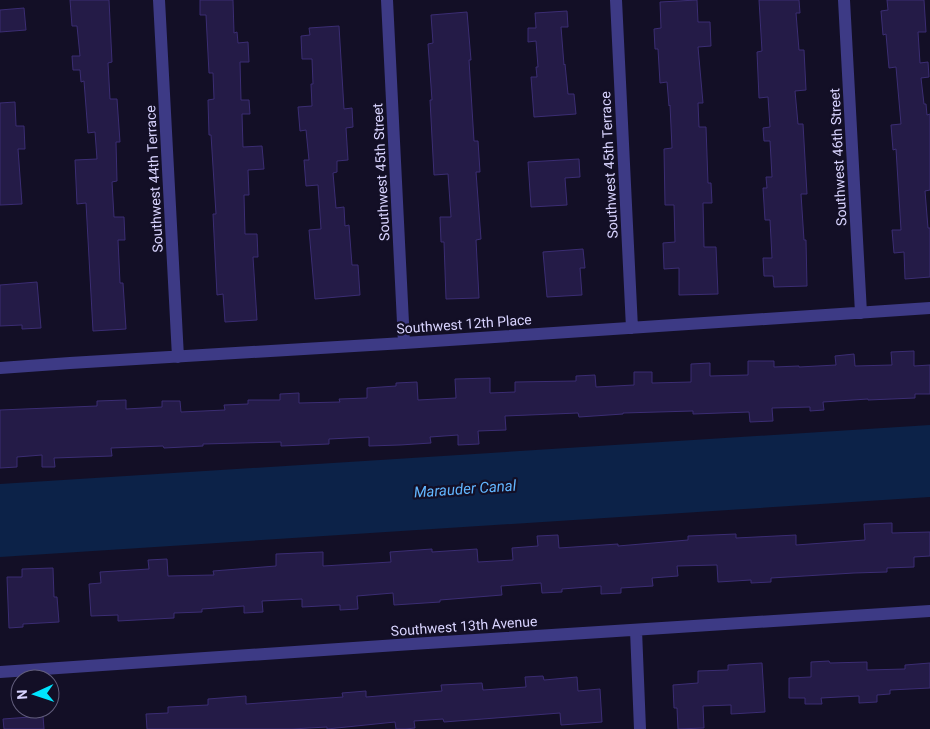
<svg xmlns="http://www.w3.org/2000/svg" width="930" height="729" font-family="Roboto,sans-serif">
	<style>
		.water { fill: #0c2248 }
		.building { fill: #241b47; stroke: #3b2d73 }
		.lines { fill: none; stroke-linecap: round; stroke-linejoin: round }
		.minor { stroke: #3d3a85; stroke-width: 12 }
		.labels { text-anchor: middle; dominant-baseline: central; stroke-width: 4.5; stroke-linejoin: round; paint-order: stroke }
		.street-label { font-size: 14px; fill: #d9d4ff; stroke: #130f26 }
		.water-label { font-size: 15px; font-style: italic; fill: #62b6ff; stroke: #130f26 }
	</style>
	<rect width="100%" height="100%" fill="#130f26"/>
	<path class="water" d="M 930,425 L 930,497 L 0,557 L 0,484 Z"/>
	<path class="building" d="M 70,0 L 109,0 L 112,62 L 108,63 L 110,99 L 117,99 L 120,142 L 116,142 L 117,181 L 112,182 L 114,217 L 124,217 L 125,240 L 118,240 L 120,283 L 123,283 L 126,329 L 93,331 L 86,203 L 77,204 L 75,160 L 97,159 L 95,132 L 88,133 L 84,81 L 81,82 L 80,70 L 73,70 L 72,56 L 80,56 L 77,26 L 72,26 Z
		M 200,0 L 233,0 L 234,33 L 237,32 L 238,43 L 248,42 L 249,62 L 240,62 L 241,100 L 249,100 L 250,114 L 242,114 L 243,147 L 262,146 L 264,169 L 248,170 L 249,195 L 244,195 L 245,234 L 257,234 L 258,257 L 253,257 L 257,320 L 225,322 L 223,294 L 217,295 L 213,214 L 216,214 L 211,135 L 209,135 L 208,100 L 214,99 L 213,73 L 209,73 L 206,15 L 200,15 Z
		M 697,0 L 698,22 L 710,22 L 711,46 L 698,47 L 703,103 L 698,103 L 699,127 L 706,127 L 708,183 L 711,183 L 712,203 L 703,203 L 704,247 L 716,247 L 718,294 L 679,295 L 679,268 L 664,269 L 663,243 L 675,242 L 674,205 L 665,205 L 664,149 L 672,148 L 670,105 L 669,106 L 667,82 L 660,83 L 658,49 L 655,49 L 654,29 L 661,28 L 660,2 Z
		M 759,0 L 799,0 L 800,13 L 796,13 L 799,50 L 804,50 L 806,90 L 795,91 L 798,124 L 803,124 L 807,194 L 801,194 L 804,240 L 806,240 L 807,286 L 774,287 L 773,276 L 764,276 L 763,258 L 772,258 L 770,220 L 765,220 L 763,188 L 767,188 L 766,177 L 772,177 L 770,141 L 764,141 L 763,128 L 770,127 L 768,97 L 759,98 L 757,52 L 762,51 Z
		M 887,0 L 924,0 L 926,32 L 918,32 L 920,63 L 928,62 L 929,77 L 921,78 L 924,104 L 926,104 L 927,115 L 930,114 L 930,190 L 925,191 L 928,228 L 930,228 L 930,277 L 905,279 L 904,252 L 894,253 L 892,230 L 901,230 L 896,149 L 893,150 L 891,125 L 901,124 L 896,67 L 889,68 L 886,34 L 883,35 L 881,11 L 888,10 Z
		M 24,8 L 26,30 L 0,32 L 0,10 Z
		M 567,11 L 568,27 L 561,27 L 564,65 L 565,64 L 568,94 L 574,94 L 576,114 L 534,117 L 531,77 L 537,77 L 536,67 L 538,67 L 536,41 L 528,42 L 528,28 L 536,28 L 535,13 Z
		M 467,12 L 471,60 L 469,60 L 474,141 L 478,141 L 480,172 L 476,172 L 481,239 L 476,240 L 479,298 L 446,299 L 444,242 L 441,242 L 440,217 L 451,217 L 448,174 L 434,175 L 430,100 L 432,100 L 428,44 L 433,43 L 431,15 Z
		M 339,26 L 344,109 L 352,108 L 353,127 L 346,128 L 348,160 L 337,161 L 337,172 L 333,173 L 336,208 L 344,207 L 345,226 L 349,225 L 352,265 L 358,265 L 360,295 L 315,299 L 309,230 L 321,229 L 318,185 L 306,186 L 304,160 L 309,160 L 306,130 L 300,131 L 298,107 L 312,106 L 311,84 L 313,84 L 312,59 L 302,59 L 301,36 L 310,35 L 309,28 Z
		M 15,102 L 16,126 L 24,126 L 25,149 L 18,149 L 22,204 L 0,205 L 0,103 Z
		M 579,159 L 580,177 L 565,178 L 567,205 L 531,207 L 528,162 Z
		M 583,249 L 585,268 L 580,268 L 582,295 L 547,297 L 543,252 Z
		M 37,282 L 41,328 L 22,329 L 22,325 L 0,326 L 0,285 Z
		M 914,351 L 914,366 L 930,365 L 930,394 L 915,394 L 915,398 L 868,400 L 868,399 L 823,402 L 824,410 L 810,411 L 810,407 L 772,408 L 773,421 L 750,422 L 749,412 L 693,414 L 693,411 L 623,413 L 623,414 L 579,417 L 578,413 L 505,416 L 506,430 L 478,431 L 479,444 L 458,445 L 458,435 L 430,437 L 431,443 L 400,445 L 369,446 L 369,437 L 329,439 L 329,444 L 281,446 L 281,442 L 203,444 L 203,446 L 164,448 L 163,446 L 111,448 L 112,456 L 54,458 L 55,467 L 42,467 L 42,455 L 17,457 L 17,467 L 0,468 L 0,410 L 97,406 L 97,401 L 126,400 L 126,409 L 162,407 L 162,401 L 180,401 L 181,412 L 225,410 L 224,405 L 248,404 L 248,400 L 280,400 L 280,394 L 299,393 L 299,403 L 340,402 L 339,399 L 367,398 L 367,388 L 396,386 L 396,383 L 417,382 L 418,400 L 456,398 L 455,379 L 490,378 L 490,393 L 515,392 L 515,382 L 576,381 L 576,376 L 595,375 L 596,387 L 634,385 L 634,372 L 652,372 L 652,383 L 691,382 L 691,364 L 710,363 L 710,376 L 748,375 L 748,361 L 774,361 L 774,367 L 799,366 L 799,367 L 836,365 L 835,356 L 854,354 L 855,366 L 892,365 L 891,352 Z
		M 892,523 L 892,533 L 930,532 L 930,556 L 914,557 L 914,567 L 887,568 L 887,572 L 854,573 L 771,578 L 771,582 L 751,583 L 751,580 L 718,582 L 717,565 L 677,566 L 678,576 L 652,578 L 653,586 L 621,588 L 621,593 L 601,594 L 601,586 L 562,589 L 562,592 L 542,593 L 541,583 L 501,586 L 502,595 L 440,600 L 440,602 L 394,605 L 393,593 L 357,596 L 358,609 L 340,610 L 340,605 L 302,607 L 302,599 L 262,601 L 263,612 L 244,613 L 244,606 L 202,609 L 202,612 L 174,613 L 174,618 L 118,621 L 118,615 L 91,616 L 89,584 L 101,583 L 100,572 L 149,569 L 148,560 L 167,559 L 168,576 L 214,575 L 213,571 L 276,566 L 276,554 L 323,552 L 323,566 L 391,562 L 390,552 L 432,549 L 432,552 L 477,549 L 478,562 L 513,560 L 512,548 L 538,546 L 537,536 L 558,535 L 559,548 L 618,544 L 618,546 L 688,540 L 688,536 L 736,534 L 736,538 L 796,535 L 796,545 L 865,540 L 864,524 Z
		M 53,568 L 54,597 L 57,597 L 59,622 L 23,624 L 23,627 L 9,628 L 7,577 L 22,577 L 22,569 Z
		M 829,661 L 830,663 L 867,662 L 867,670 L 905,669 L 905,665 L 930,663 L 930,688 L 890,690 L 890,694 L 877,695 L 877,702 L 859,703 L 859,696 L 821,698 L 822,704 L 805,704 L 805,698 L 789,698 L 789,678 L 811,677 L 811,662 Z
		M 762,663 L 765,712 L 731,714 L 731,705 L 703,706 L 704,728 L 678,729 L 677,708 L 674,708 L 673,685 L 698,683 L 698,671 L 728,670 L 728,665 Z
		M 543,676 L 544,680 L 577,677 L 578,691 L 600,689 L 602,722 L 561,725 L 560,713 L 444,722 L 443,719 L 414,721 L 415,728 L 405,729 L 396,729 L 395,722 L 327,729 L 327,727 L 292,729 L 147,729 L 146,714 L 168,713 L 168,707 L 208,705 L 208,699 L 246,696 L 246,704 L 343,697 L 342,693 L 366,691 L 366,697 L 442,691 L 441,685 L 482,683 L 483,690 L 526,687 L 525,677 Z
		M 43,716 L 44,729 L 4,729 L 3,719 Z"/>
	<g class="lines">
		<path class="minor" d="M 159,0 L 178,357
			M 387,0 L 404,343
			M 616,0 L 632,328
			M 844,0 L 861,313
			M 0,368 L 70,363 L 404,343 L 930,308
			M 636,630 L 640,729
			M 0,672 L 412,644 L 930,611"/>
	</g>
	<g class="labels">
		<g class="street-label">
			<text transform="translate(838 157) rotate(-93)">Southwest 46th Street</text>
			<text transform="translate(609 165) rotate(-93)">Southwest 45th Terrace</text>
			<text transform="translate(381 172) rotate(-93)">Southwest 45th Street</text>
			<text transform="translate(154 179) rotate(-93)">Southwest 44th Terrace</text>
			<text transform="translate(464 324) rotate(-4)">Southwest 12th Place</text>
			<text transform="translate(464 626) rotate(-4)">Southwest 13th Avenue</text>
		</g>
		<g class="water-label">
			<text transform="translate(465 489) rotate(-4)">Marauder Canal</text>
		</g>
	</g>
	<g transform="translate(35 694) rotate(267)"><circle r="24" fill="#130f26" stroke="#625e7d"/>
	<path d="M0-4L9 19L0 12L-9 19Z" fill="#00e5ff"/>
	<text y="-8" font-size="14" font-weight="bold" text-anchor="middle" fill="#d9d4ff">N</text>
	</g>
</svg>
